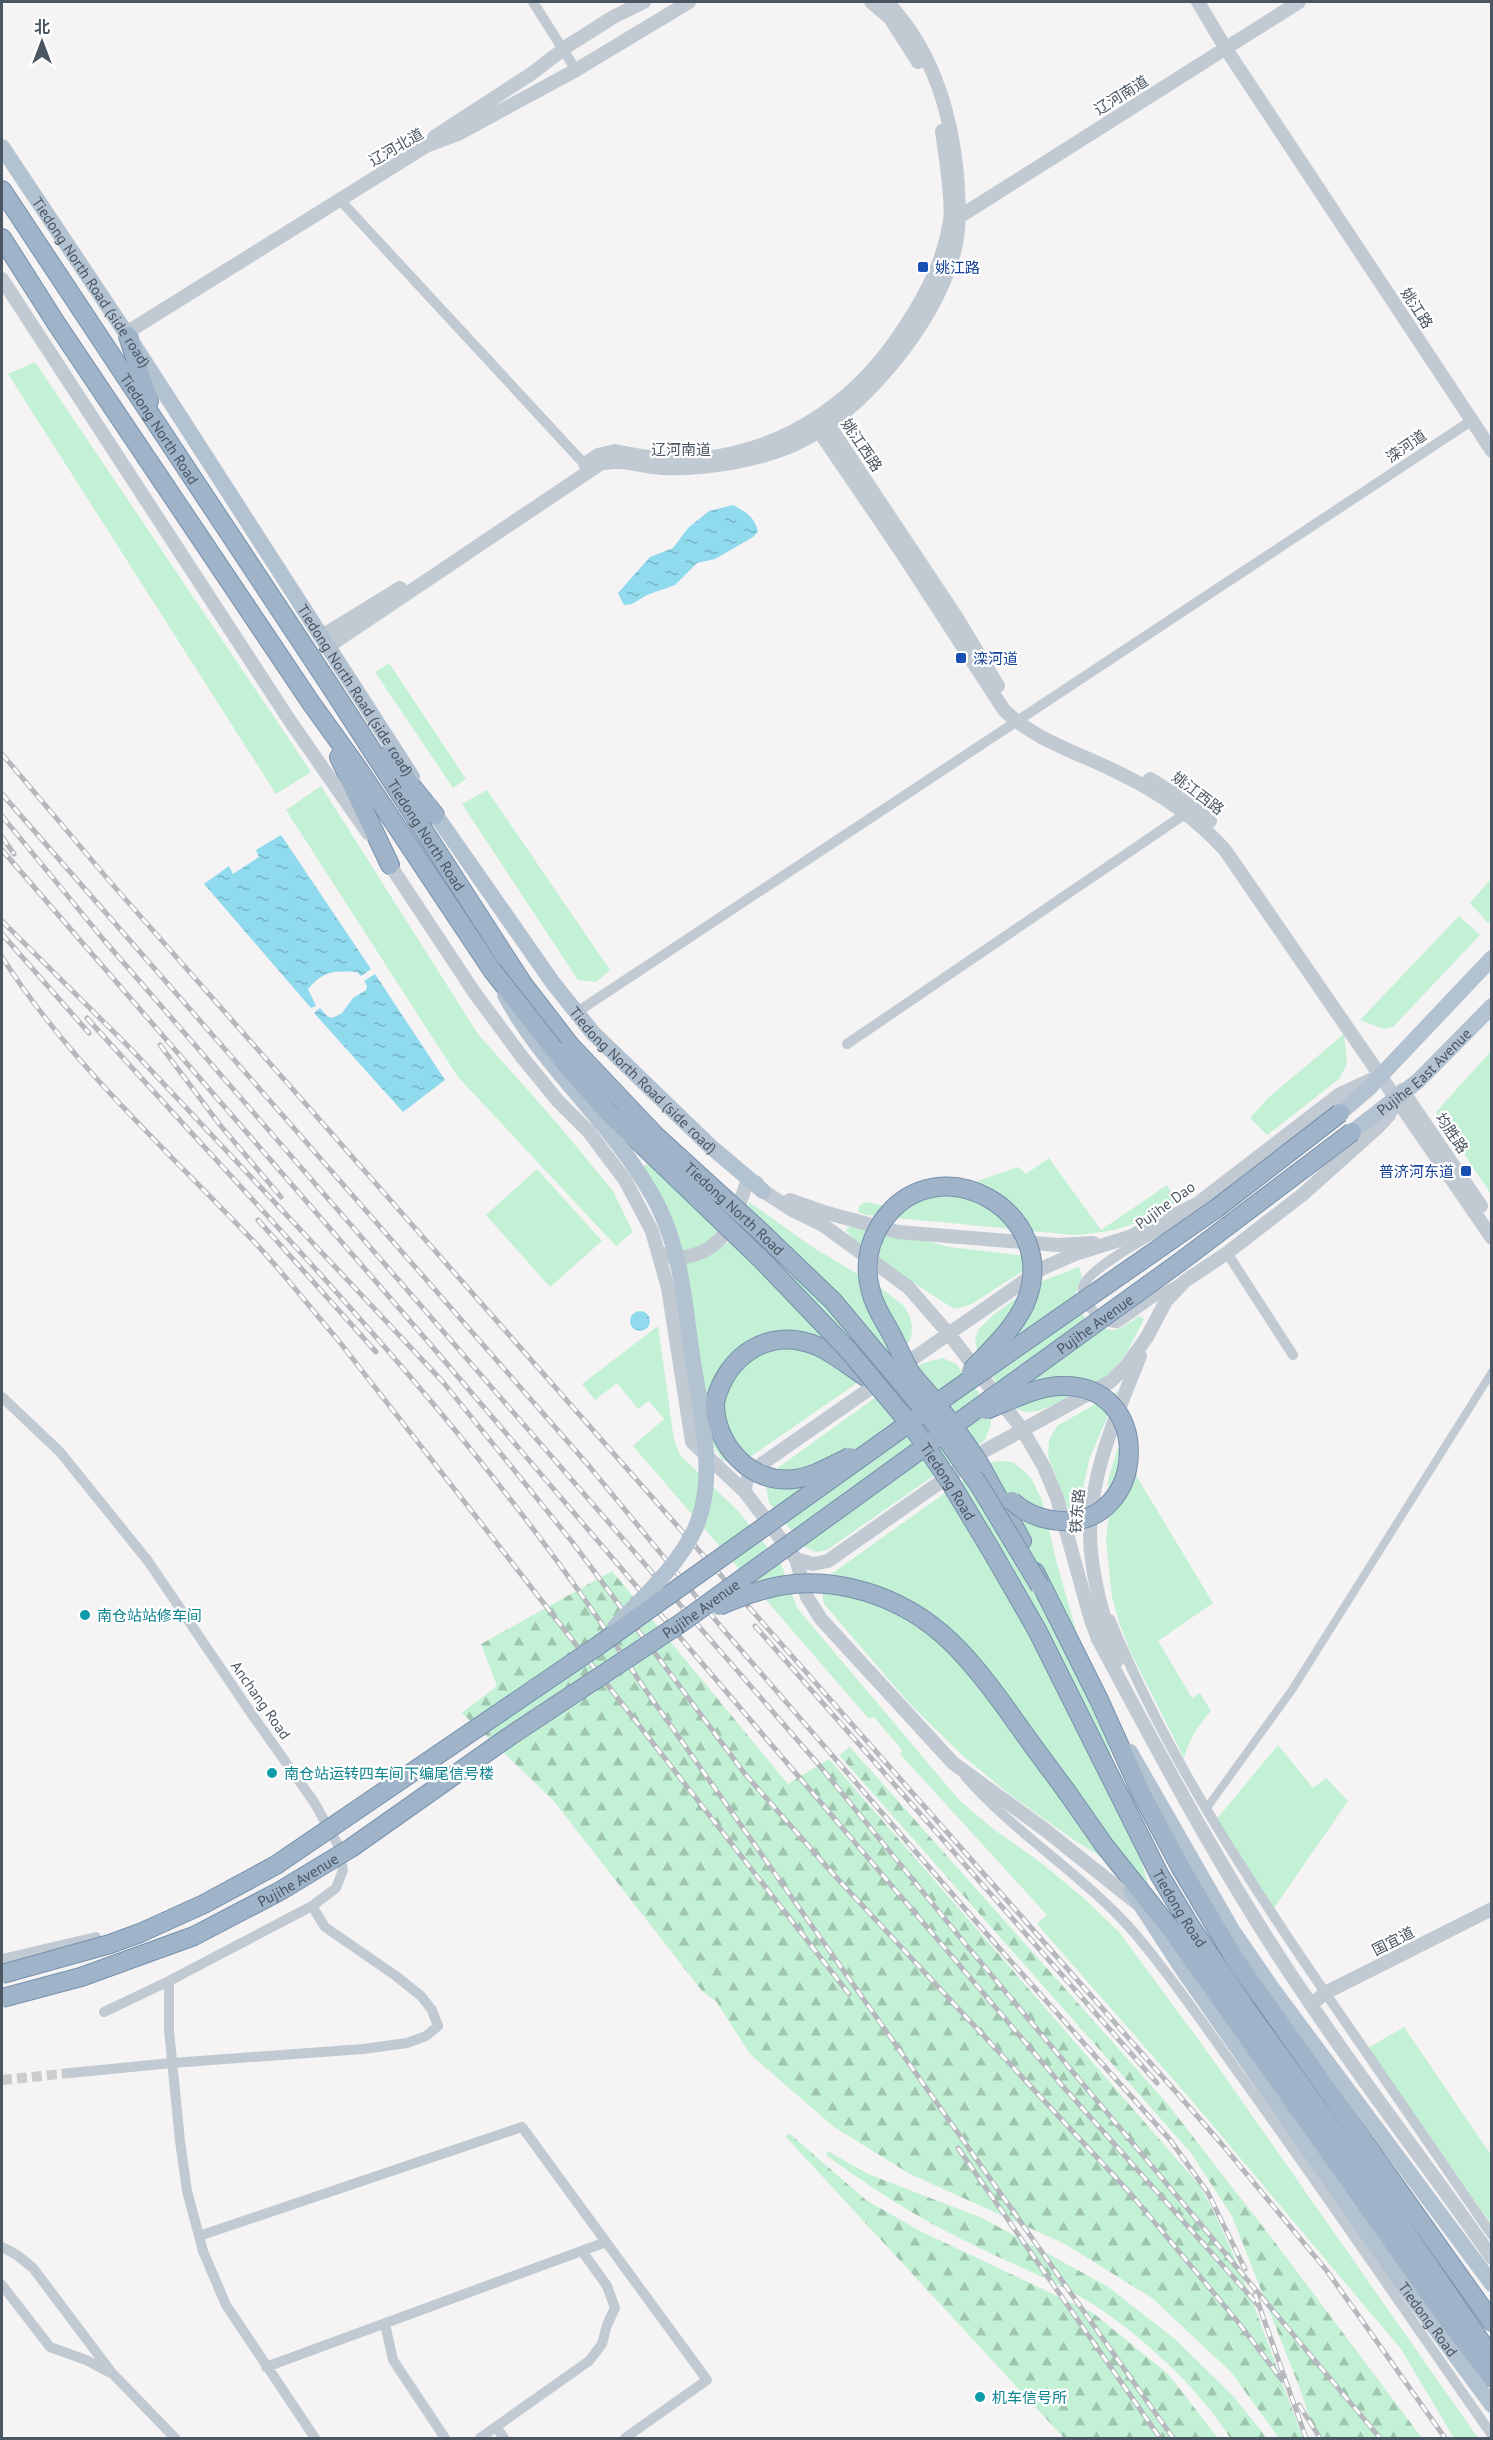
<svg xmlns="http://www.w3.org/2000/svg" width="1493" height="2440" font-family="'PT Sans','Noto Sans SC',sans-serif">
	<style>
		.grass { fill: #c3f1d5 }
		.forest { fill: url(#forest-firs) }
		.water { fill: url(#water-ripples) }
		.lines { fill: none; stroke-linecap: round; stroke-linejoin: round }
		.minor-tunnel { stroke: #caccce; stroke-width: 10; stroke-dasharray: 10 5; stroke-linecap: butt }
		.trunk-casing { stroke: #7690ad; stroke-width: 20 }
		.pedestrian { stroke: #c1cad2; stroke-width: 8 }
		.minor { stroke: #c1cad2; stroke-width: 10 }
		.tertiary { stroke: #c1cad2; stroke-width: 14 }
		.primary { stroke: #b3c2d1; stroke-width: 16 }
		.trunk { stroke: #9fb4c9; stroke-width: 18 }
		.rail-casing { stroke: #b5b8bd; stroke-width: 5 }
		.rail { stroke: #fff; stroke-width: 3; stroke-dasharray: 9; stroke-linecap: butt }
		.trunk-bridge-casing { stroke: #7690ad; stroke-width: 20; stroke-linecap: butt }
		.primary-bridge { stroke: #b3c2d1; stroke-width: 16 }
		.trunk-bridge { stroke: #9fb4c9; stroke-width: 18 }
		.transit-dot { fill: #1a4fb4; stroke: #fff; stroke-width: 2 }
		.culture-dot { fill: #0f9aa8; stroke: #fff; stroke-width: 2 }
		.labels { text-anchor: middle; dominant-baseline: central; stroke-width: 4.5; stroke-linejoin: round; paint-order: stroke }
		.street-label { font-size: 15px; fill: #4a5661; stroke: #fff }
		.transit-label { font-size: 15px; fill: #164399; stroke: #fff; text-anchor: start }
		.culture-label { font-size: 15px; fill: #0d838f; stroke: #fff; text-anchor: start }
	</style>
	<defs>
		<pattern id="forest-firs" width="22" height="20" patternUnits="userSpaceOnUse" patternTransform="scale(1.5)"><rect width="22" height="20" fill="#c3f1d5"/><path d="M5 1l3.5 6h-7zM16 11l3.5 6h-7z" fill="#a0c6b0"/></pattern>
		<pattern id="water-ripples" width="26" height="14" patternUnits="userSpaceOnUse" patternTransform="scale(1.5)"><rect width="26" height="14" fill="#90daee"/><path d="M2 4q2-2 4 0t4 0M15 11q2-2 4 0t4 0" fill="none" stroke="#78b4c4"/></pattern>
	</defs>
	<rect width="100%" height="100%" fill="#f5f3f3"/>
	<path class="grass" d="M 35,362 L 311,772 L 276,794 L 8,374 Z
		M 389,663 L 466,779 L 453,788 L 375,672 Z
		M 321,786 L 478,1034 L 556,1122 L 613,1191 L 633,1232 L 616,1246 L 458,1077 L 286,810 Z
		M 487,790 L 610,970 L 596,982 L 578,980 L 462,804 Z
		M 1491,879 L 1491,919 L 1488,923 L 1470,903 Z
		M 1459,916 L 1480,935 L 1393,1027 L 1384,1029 L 1360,1020 Z
		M 1344,1034 L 1347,1064 L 1339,1079 L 1267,1135 L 1250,1118 L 1269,1097 Z
		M 1491,1051 L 1491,1194 L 1436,1112 Z
		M 1049,1158 L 1101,1230 L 1167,1185 L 1176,1199 L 1176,1202 C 1139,1225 1118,1232 1074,1235 L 866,1215 L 858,1212 L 859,1206 L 866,1202 L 882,1205 L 969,1184 L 1018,1167 L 1026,1174 Z
		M 648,1164 L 721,1232 L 704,1246 L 683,1254 L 642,1166 Z
		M 537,1169 L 602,1241 L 550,1287 L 486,1215 Z
		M 749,1202 L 814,1248 L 881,1288 L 904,1306 L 910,1317 L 912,1328 L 911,1339 L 904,1347 L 854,1385 L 747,1459 L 735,1463 L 722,1460 L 713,1445 L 685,1263 C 706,1260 727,1246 740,1229 C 745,1223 747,1210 749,1202 Z
		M 856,1222 L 949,1247 L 1043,1258 L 970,1305 L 954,1309 L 859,1247 L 846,1230 Z
		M 1079,1267 L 1082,1277 C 1070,1298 1075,1313 1095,1324 C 1101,1327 1107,1330 1113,1330 C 1123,1329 1131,1321 1139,1316 L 1144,1319 L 1125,1356 L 1101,1382 L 1076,1396 L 1038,1411 L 1026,1412 L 1014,1408 L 978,1356 L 975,1339 L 979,1329 L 992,1316 L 1035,1284 Z
		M 658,1326 L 674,1440 L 680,1455 L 739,1512 L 781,1564 L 797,1608 L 960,1801 L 996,1831 L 1040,1862 L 1086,1900 L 1120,1933 L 1211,2057 L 1478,2438 L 1454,2438 L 1401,2349 L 1193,2102 L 1037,1924 L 1047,1915 L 900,1754 L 902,1750 L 874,1717 L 869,1719 L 633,1446 L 664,1419 L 649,1401 L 638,1409 L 617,1383 L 595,1400 L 582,1384 Z
		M 943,1358 L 956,1364 L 990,1407 L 991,1425 L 985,1440 L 827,1550 L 816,1552 L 805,1547 L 769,1503 L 766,1487 L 768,1475 L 923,1363 Z
		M 1118,1391 L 1089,1460 L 1075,1526 L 1048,1456 L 1049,1440 L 1057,1426 Z
		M 1127,1444 L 1137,1477 L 1213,1603 L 1158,1641 L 1192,1698 L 1200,1693 L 1211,1711 C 1198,1726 1189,1739 1184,1758 L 1131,1653 L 1120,1625 L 1112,1597 L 1106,1539 L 1109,1515 L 1108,1480 L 1118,1448 Z
		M 1000,1461 L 1012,1462 L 1022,1469 L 1031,1478 L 1042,1500 L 1056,1560 L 1148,1884 L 1077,1842 L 1013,1797 L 963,1756 L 909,1703 L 824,1604 L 820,1582 L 987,1463 Z
		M 1278,1745 L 1313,1788 L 1326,1778 L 1348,1801 L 1274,1908 L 1216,1820 Z
		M 1404,2027 L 1491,2155 L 1491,2224 L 1368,2048 Z"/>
	<path class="forest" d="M 612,1571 L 788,1784 L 829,1759 L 1200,2186 C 1244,2266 1270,2353 1303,2438 L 1279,2438 L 1231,2372 L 1152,2298 L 1065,2244 L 910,2174 L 834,2127 L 750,2054 L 716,2001 L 702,1991 L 553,1800 L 462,1713 L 497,1686 L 481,1644 Z
		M 850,1747 L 1166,2102 L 1277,2245 L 1422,2438 L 1316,2438 L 1302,2394 L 1232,2216 L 1191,2153 L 839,1755 Z
		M 790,2134 L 866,2200 L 920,2231 L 1093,2313 L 1168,2374 L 1218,2438 L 1064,2438 L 785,2136 Z
		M 828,2151 L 868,2174 L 982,2218 L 1107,2286 L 1176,2340 L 1234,2397 L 1267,2438 L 1230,2438 C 1200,2389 1140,2334 1091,2303 C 1051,2278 999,2259 957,2237 C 910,2213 868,2186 826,2155 Z"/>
	<path class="water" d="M 733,505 C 746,512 755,517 758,532 L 753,537 L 715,559 L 697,563 L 675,585 L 647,595 L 632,604 L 624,605 L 618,593 L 650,557 L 673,548 L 688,528 L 709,511 Z
		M 281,835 L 371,969 L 361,976 L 357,972 C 333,971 325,970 308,989 L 316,1006 L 311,1008 L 204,884 L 229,866 L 233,874 L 259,857 L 256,850 Z
		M 375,974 L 445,1080 L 403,1112 L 314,1013 L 320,1008 L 327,1016 L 332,1018 L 342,1013 L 353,998 L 366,990 L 367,986 L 364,981 Z
		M630 1321a10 10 0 1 1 20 0a10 10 0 1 1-20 0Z"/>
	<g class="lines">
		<path class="minor-tunnel" d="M 2,2080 L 70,2073"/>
		<defs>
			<g id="trunk">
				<path id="s5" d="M 2,190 L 331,687 L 523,984 L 570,1045"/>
				<path d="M 2,238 L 56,323 L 311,703 L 355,764 L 492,970"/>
				<path d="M 128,336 L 149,401"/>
				<path d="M 387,756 L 435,815"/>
				<path d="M 339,757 L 390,865"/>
				<path d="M 715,1402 C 727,1355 769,1326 817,1346 C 837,1355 854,1370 872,1381"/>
				<path d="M 979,1463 L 1022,1541"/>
				<path id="s6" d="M 991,1550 L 1037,1630 L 1159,1874 L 1189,1924 L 1252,2017 L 1380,2194 L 1492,2358"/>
				<path d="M 1035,1572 L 1100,1702 L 1141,1793 L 1182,1870 L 1236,1961 L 1492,2322"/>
				<path d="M 1067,1792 L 1104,1845 L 1173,1932 L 1451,2324 L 1492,2377"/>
			</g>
		</defs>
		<use href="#trunk" class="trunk-casing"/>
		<path class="pedestrian" d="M 1206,1809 L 1292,1690 L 1492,1372"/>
		<path class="minor" d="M 533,2 L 576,70
			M 340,200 L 588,468
			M 577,1012 L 1471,421
			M 847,1044 L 1185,814
			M 1227,1253 L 1293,1355
			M 1179,1284 L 1153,1298 L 1118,1323 C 1109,1324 1100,1319 1094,1312 C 1088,1305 1081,1296 1083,1287 C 1087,1268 1161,1230 1181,1218
			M 2,1397 L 60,1452 L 148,1561 L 253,1716 L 314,1802 L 338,1845 L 343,1870 L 336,1888 L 312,1906 L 169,1981 L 104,2012
			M 1110,1619 C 1167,1758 1250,1883 1335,2007 C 1387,2083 1439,2159 1492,2235
			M 965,1776 C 1017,1836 1086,1876 1137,1936 C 1179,1986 1215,2041 1253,2093 C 1334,2206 1412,2321 1492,2435
			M 2,1959 L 96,1937
			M 169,1981 L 169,2030 L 180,2141 L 187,2191 L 203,2251 L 226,2305 L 315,2438
			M 70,2073 L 172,2063 L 363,2049 L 407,2043 L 426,2036 L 438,2026 L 432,2010 L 421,1996 L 396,1976 L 325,1927 L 312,1906
			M 199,2236 L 522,2127 L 707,2380 L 625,2438
			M 2,2247 L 17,2255 L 33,2268 L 112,2373 L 175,2438
			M 2,2285 L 50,2347 L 86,2360 L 109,2372
			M 385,2324 L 393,2360 L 445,2438
			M 266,2367 L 606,2242
			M 496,2427 L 504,2438
			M 480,2438 L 589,2361 L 602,2344 L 607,2325 L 615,2308 L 607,2286 L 582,2251"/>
		<path class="tertiary" d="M 871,2 L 890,18 L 918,62
			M 1198,2 L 1226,49 L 1492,451
			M 434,137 L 531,74 L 569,45 L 615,16 L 644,2
			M 952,218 L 959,217 L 1299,2
			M 2,279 L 290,721 L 368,833
			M 126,333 L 426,146 L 458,134 L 576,70 L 689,2
			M 817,417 L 819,431 L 902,553 L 1004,710 C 1035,741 1082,754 1121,774 C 1160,793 1196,818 1225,850 L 1492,1238
			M 817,417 L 828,424 L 955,615 L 998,686
			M 585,464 L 598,455 L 615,451 C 644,457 675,462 705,458 C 792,447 860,398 906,325 C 927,293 944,260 950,221 C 953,199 945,154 942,131
			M 322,636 L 400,588
			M 329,646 L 600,464 C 622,458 640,467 662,468 C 703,470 759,461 796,444 C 863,412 932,327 953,256 C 961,230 959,202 957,175 C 951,111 932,49 887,2
			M 1150,779 L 1176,795 L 1210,821
			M 386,859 L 474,992 L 522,1057 L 558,1101 L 589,1132 L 625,1180 L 652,1231 L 668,1288 L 692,1442 L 745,1492 L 796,1559 L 807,1597 L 821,1619 L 953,1763 L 1044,1829 L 1138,1904
			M 1402,1090 L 1481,1206
			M 763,1191 L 794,1211 L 823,1225 L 908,1287 L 949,1334 L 1022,1429 L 1044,1467 L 1057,1498 L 1090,1617 L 1098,1639 C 1164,1763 1230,1887 1310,2003 C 1368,2090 1433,2172 1492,2258
			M 790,1200 L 827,1213 L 898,1232 L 1058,1245 L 1093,1243
			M 668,1253 L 673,1258 C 725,1256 734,1220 748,1179 L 757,1183
			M 745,1492 C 745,1477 752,1472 763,1463 L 1043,1268 L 1075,1254 L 1129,1237 L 1197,1204 L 1340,1094 L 1379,1076
			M 796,1559 L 813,1564 L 828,1561 L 986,1450 L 1110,1382 L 1127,1365 L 1147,1337 L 1166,1301 L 1185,1281 L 1227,1253 L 1302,1195 L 1378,1127 L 1389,1115 L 1397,1098
			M 1117,1661 C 1105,1621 1091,1578 1090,1536 C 1090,1472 1117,1414 1140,1356
			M 1311,2005 L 1325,1993 L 1492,1909"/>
		<g class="primary">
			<path id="s1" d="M 2,147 L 128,336 L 412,777"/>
			<path id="s2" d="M 428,804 L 553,983 L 593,1033 L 710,1146 L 763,1191"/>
			<path d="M 1340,1113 L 1368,1089 L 1492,958"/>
			<path id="s3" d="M 1352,1132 L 1418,1081 L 1492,1006"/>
			<path d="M 1130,1752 L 1232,1930 L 1271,1987 L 1492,2284"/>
			<path id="s4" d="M 1131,1890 L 1181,1967 L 1399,2279 L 1492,2405"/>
		</g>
		<use href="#trunk" class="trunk"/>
		<defs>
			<path id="rail" d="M 2,754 L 112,884 L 1220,2142 L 1327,2271 L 1445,2438
				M 2,794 L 589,1466 L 722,1628 L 999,1948 L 1171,2141 L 1208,2193 L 1245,2269
				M 2,816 L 103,939 L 819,1765 L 963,1941 L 1380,2438
				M 2,837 L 14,854
				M 2,850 L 430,1344 L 1059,2082 L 1258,2305
				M 2,921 L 132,1050 L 443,1382 L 573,1543 L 745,1774 L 834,1875 L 1130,2193 L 1238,2322 L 1282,2380
				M 2,934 L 89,1033
				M 2,957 C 71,1065 170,1153 258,1246 C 286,1276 311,1309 338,1340 L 849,1994
				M 87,1018 C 279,1232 485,1438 640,1682 L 1173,2438
				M 160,1045 L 220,1125 L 281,1197
				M 258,1220 L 376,1352
				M 755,1626 L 1157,2083
				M 958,2148 L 1160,2438
				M 1255,2294 L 1306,2438
				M 1299,2405 L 1320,2438"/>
		</defs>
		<use href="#rail" class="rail-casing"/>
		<use href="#rail" class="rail"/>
		<defs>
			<g id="trunk-bridge">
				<path id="s7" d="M 492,970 L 568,1067 L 608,1112 L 762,1260 L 849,1351 L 914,1429 L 950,1482 L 991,1550"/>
				<path id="s8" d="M 570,1045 L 657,1137 L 759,1230 L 833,1301 L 930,1417 L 979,1485 L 1040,1586"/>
				<path d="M 971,1371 C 990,1350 1013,1330 1025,1304 C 1064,1214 938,1140 882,1222 C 868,1243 864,1268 871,1292 C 874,1305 881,1316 888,1328 C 897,1343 902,1359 911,1373 C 918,1383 927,1391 934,1401 C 950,1421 965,1442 979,1463"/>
				<path d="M 715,1402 C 714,1444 751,1485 794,1479 C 814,1477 832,1465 850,1457"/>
				<path d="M 986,1410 C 1009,1401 1035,1387 1060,1386 C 1156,1382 1147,1526 1062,1521 C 1042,1520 1026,1514 1012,1501"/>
				<path d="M 719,1606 C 765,1586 800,1577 851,1588 C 926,1605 965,1651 1008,1711 C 1027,1738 1047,1765 1067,1792"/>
				<path d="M 2,1974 L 110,1944 L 140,1933 L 204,1904 L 276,1865 L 599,1645 L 954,1391 L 1217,1208 L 1340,1113"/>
				<path id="s9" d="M 2,1998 L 81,1977 L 194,1936 L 280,1891 L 351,1848 L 510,1736 L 681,1623 L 1180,1262 L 1352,1132"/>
			</g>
		</defs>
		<use href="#trunk-bridge" class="trunk-bridge-casing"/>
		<path class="primary-bridge" d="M 505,995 C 543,1066 607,1118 648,1188 C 662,1210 672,1238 678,1264 C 685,1293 687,1324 692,1354 C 699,1408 719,1476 695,1529 C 678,1566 643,1597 615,1627"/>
		<use href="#trunk-bridge" class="trunk-bridge"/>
	</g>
	<g class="transit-dot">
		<rect x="917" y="261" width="12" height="12" rx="3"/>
		<rect x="955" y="652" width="12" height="12" rx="3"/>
		<rect x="1460" y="1165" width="12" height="12" rx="3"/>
	</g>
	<g class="culture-dot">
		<circle cx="85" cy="1615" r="6"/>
		<circle cx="272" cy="1773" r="6"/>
		<circle cx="980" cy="2397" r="6"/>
	</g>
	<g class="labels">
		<g class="street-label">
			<text transform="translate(1121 95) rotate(-32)">辽河南道</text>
			<text transform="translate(396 147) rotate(-30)">辽河北道</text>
			<text stroke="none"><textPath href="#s1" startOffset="162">Tiedong North Road (side road)</textPath></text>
			<text transform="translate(1417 308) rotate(57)">姚江路</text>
			<text stroke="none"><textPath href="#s5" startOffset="286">Tiedong North Road</textPath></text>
			<text transform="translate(862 445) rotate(56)">姚江西路</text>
			<text transform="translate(1406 446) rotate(-34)">滦河道</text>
			<text x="681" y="449">辽河南道</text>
			<text stroke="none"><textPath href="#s1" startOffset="648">Tiedong North Road (side road)</textPath></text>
			<text transform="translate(1198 793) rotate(37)">姚江西路</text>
			<text stroke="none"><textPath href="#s5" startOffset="772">Tiedong North Road</textPath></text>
			<text stroke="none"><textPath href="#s3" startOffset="94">Pujihe East Avenue</textPath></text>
			<text stroke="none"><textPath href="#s2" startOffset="351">Tiedong North Road (side road)</textPath></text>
			<text transform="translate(1452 1133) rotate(56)">均胜路</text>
			<text transform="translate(1165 1205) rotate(-36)">Pujihe Dao</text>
			<text stroke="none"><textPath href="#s8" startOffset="232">Tiedong North Road</textPath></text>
			<text stroke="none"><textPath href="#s9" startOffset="1292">Pujihe Avenue</textPath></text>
			<text stroke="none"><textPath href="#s7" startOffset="687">Tiedong Road</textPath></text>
			<text transform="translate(1077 1511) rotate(-85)">铁东路</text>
			<text stroke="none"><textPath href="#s9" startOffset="806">Pujihe Avenue</textPath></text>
			<text transform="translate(261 1700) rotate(55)">Anchang Road</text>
			<text stroke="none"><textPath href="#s9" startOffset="320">Pujihe Avenue</textPath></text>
			<text stroke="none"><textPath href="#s6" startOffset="405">Tiedong Road</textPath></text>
			<text transform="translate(1393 1941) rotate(-27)">国宜道</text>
			<text stroke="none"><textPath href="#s4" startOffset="522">Tiedong Road</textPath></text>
		</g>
		<g class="transit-label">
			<text x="935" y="267">姚江路</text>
			<text x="973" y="658">滦河道</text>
			<text x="1454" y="1171" text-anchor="end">普济河东道</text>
		</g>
		<g class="culture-label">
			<text x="97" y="1615">南仓站站修车间</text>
			<text x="284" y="1773">南仓站运转四车间下编尾信号楼</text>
			<text x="992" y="2397">机车信号所</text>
		</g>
	</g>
	<rect width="1493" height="2440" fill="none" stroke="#4a5661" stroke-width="6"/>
	<g transform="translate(42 42)" stroke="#ffffff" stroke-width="4.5" paint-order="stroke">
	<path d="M0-4.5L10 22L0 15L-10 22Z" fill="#4a5661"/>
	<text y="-9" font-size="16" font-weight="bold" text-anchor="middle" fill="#4a5661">北</text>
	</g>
</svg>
